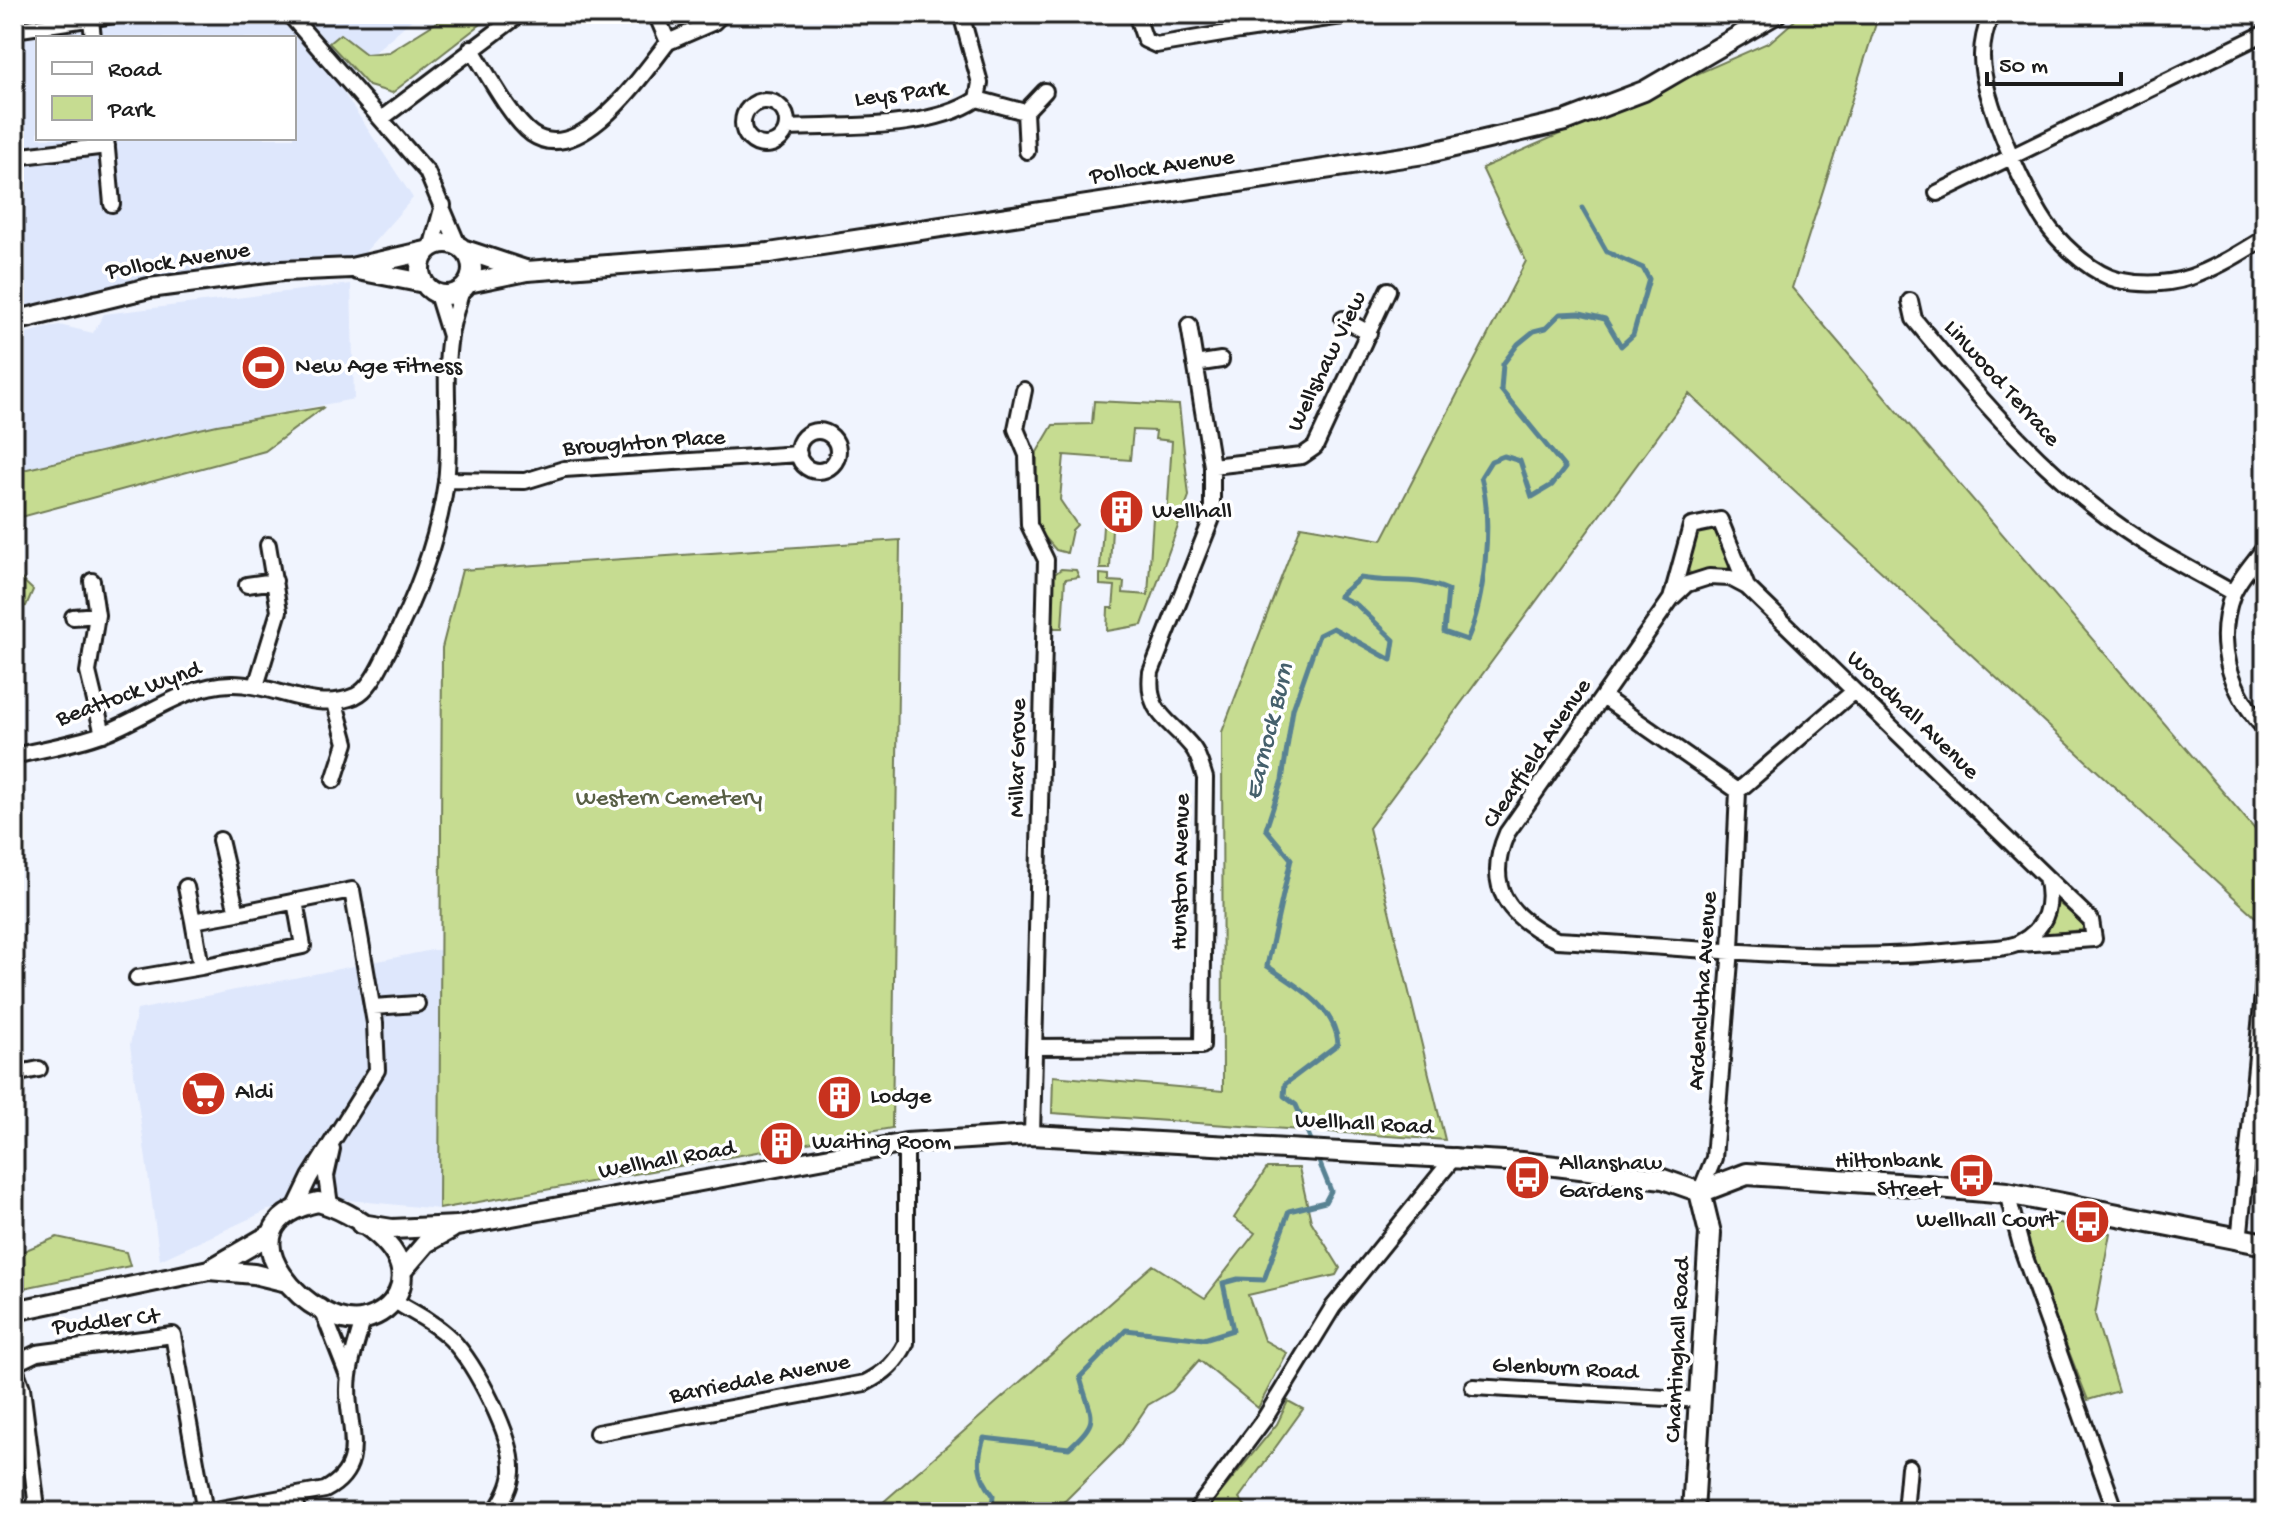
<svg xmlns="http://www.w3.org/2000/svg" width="2279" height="1526" font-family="'Gochi Hand',sans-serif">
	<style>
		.built { fill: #dee7fc; fill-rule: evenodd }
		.green { fill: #c6dc91; stroke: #717c56; stroke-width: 2 }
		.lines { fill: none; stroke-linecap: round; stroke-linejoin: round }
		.stream { stroke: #598293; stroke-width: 5 }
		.minor-casing { stroke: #1c1c1c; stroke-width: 20 }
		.tertiary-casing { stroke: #1c1c1c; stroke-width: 24 }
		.secondary-casing { stroke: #1c1c1c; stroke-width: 26 }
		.minor { stroke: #fff; stroke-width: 14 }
		.tertiary { stroke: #fff; stroke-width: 18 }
		.secondary { stroke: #fff; stroke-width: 20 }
		.labels { text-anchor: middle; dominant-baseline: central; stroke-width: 7; stroke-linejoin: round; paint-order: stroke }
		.street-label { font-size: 24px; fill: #1c1c1c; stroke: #fff }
		.poi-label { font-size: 24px; fill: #1c1c1c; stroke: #fff; text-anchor: start }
		.park-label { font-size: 24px; fill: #585f45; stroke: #fff }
		.water-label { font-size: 26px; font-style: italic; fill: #45606c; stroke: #fff }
	</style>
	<rect width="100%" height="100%" fill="#f0f4fe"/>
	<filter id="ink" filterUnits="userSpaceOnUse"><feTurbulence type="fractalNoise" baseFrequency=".0125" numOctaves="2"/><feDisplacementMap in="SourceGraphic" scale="16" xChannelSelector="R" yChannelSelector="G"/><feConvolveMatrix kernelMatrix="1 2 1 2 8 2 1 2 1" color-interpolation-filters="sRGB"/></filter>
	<g filter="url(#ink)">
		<path class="built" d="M 14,14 L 418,14 L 338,84 L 413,198 L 351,268 L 206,278 L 14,324 ZM 38,38 L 294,38 L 294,138 L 38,138 Z
			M 351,284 L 354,399 L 217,425 L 14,472 L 14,336 L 59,325 L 93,333 L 104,314 Z
			M 432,950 L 440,950 L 439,1209 L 348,1200 L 268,1210 L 160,1260 L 130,1045 L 137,1010 Z"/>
		<path class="green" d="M 450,14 L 494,14 L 392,93 L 369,86 L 329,43 L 340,34 L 366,54 L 389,52 Z
			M 1802,14 L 1879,14 L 1792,288 L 2265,841 L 2265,926 L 1689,394 L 1369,828 L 1445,1140 L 1052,1113 L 1053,1076 L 1223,1091 L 1222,732 L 1301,526 L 1382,540 L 1526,261 L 1482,168 L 1770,42 Z
			M 1094,401 L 1179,405 L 1189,496 L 1142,625 L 1107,631 L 1108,608 L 1113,608 L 1115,586 L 1100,585 L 1100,574 L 1109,575 L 1109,581 L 1124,582 L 1123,593 L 1148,595 L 1153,517 L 1167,518 L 1172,441 L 1155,439 L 1156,431 L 1133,430 L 1130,460 L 1064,455 L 1060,500 L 1077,525 L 1072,530 L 1067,553 L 1056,550 L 1035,526 L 1037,452 L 1053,425 L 1092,424 Z
			M 324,407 L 265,451 L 14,519 L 14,472 L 217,425 Z
			M 1103,526 L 1112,527 L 1110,569 L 1100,569 Z
			M 1717,527 L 1731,566 L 1726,570 L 1691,574 L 1687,569 L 1696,531 Z
			M 900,540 L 892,1128 L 439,1209 L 442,648 L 462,570 Z
			M 1061,569 L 1076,570 L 1079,577 L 1065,579 L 1062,628 L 1048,628 L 1051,577 Z
			M 14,572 L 33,590 L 26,606 L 14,608 Z
			M 2057,902 L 2085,924 L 2082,930 L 2045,934 L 2043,930 Z
			M 1267,1168 L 1299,1168 L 1311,1221 L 1340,1268 L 1336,1275 L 1248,1295 L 1264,1340 L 1287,1353 L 1258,1408 L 1199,1360 L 1172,1391 L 1148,1405 L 1121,1445 L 1066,1500 L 1047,1512 L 872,1512 L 1153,1265 L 1205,1298 L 1255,1233 L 1234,1218 Z
			M 2040,1219 L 2110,1233 L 2095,1315 L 2118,1391 L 2088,1400 L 2022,1233 Z
			M 57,1237 L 126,1252 L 130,1266 L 14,1290 L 14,1255 Z
			M 1288,1401 L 1303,1409 L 1239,1498 L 1248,1509 L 1246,1512 L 1205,1512 L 1277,1424 Z"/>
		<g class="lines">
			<path class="stream" d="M 1313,1145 L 1296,1105 L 1284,1096 L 1285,1084 L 1338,1044 C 1336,1007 1295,985 1267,966 L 1291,859 L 1266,829 L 1282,780 L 1293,709 L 1319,635 L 1333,628 L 1391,660 L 1394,640 L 1357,605 L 1339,596 L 1360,578 C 1395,584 1414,576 1448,590 L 1444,632 L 1467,640 C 1485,600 1493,520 1481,477 L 1491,461 L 1504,456 L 1520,461 L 1532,497 L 1552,485 L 1565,468 L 1501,390 L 1503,364 L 1518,344 L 1534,331 L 1546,328 L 1560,314 L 1580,313 L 1605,319 L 1621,346 L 1633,335 L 1649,279 L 1643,268 L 1607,252 L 1582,208
				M 992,1512 L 993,1495 C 978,1476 976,1462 984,1438 L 1069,1448 C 1103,1418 1090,1418 1080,1377 L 1126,1330 L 1204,1339 L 1233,1330 L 1223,1283 L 1238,1279 L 1264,1280 L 1289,1211 L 1325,1202 L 1331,1191 L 1316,1154"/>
			<defs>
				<path id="minor" d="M 289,14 L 427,172 L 458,245
					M 1136,14 L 1145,40 L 1156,45 L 1240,31
					M 1234,14 L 1240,31 L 1356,14
					M 1991,14 C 1986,27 1982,42 1982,55 C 1981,96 2026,198 2051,230 C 2066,249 2094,274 2118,280 C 2180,293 2215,268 2265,238
					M 91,20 L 93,38
					M 14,30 L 120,14
					M 668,42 L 714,22 L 722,14
					M 471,48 C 486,71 511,119 532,134 C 580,167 642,75 668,42 L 656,14
					M 977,99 L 1025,112 L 1045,91
					M743 123a22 22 0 1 1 44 0a22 22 0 1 1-44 0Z
					M 1025,112 L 1027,151
					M 381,119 L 520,14
					M 787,128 C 843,125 930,131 977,99 L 980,83 L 961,14
					M 106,138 L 112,204
					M 14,157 L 107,146
					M 1937,193 L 2265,33
					M 432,245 L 443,205
					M 437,294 L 450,336
					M 1910,301 L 1914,319 C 1972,390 2029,457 2102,513 C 2142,545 2189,568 2233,593
					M 1343,319 L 1369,333
					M 1195,364 L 1221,360
					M 1024,390 L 1016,429 L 1027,455 L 1029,525 L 1046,560 L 1032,1135
					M798 451a20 20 0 1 1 40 0a20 20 0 1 1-40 0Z
					M 1212,466 L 1302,456 L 1315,447 L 1388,290
					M 446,480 L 525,481 L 564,469 L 799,454
					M 2265,547 C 2255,561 2240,577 2233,593 C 2214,644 2230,691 2265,729
					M 1709,577 L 1730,578 L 1747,587 L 2046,877 C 2053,905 2047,928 2019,943 C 2005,950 1981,948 1965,950 C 1831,965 1692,947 1557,940 C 1509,918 1483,887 1507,833 L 1671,599 L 1687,584 Z
					M 92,581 L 97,615 L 88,672 L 103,734
					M 247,585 L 275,581
					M 1671,599 L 1691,526 L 1720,520 L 1747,587
					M 73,617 L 97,615
					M 256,686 L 279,611 L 268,545
					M 1603,697 L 1738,791 L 1854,691
					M 14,756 C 43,749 74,744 102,734 C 145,718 184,685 231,684 C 273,683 314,714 355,696 C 372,688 381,663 390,647 C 417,595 438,540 446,482 C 452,434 442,384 450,336 C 452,320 458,305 462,289
					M 334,780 L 346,743 L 335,703
					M 220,840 L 237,913 L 352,890 L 375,1023 L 377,1070 L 310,1177 L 296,1206
					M 186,887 L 193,921
					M 237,913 L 193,921 L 201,967 L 303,946 L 295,901
					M 2018,944 L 2094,939 L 2091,920 L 2046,877
					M 137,978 L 201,967
					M 373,1007 L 417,1004
					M 1034,1047 L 1202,1046 L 1205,778 C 1202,769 1199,756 1193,748 C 1170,719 1146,715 1151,672 L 1212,518 L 1212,466 L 1189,325
					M 14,1074 L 39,1069
					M 1700,1192 L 1714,1158 L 1731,949 L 1738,791
					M 2007,1193 L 2022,1249 L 2116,1512
					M 330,1205 L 326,1176 L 332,1149
					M 2239,1242 L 2265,973
					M 394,1301 C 413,1312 435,1323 451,1339 C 475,1364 514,1437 512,1472 C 511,1487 503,1500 495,1512
					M 321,1307 L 348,1376
					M 14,1364 L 37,1353 L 173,1335 L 205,1512
					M 14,1366 L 22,1388 L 36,1500 L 32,1512
					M 1473,1387 L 1702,1400
					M 597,1433 L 865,1383 C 885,1373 896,1363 906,1343 L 906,1143
					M 294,1496 L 297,1512
					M 204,1512 L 325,1490 C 374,1464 342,1420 349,1376 C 351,1357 358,1339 363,1320
					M 1195,1512 L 1265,1418 L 1333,1307 L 1455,1156
					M 1905,1512 L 1909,1467"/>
				<path id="tertiary" d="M420 269a26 26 0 1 1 52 0a26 26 0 1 1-52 0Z
					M 465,250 L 525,270
					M 358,270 L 424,283
					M 468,283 L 527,271 L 769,253 L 1424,154 L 1565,121 L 1644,91 L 1776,14
					M 14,321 L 149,288 L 282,271 L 351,268 L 426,251
					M 318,1202 C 352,1211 418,1251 398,1293 C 391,1307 380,1315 365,1319 C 317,1334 208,1226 318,1202 Z
					M 361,1224 L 392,1229 L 457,1226 L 906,1143 L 1032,1135 L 1522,1162 L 1663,1179 L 1700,1192
					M 209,1270 L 271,1234
					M 402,1271 L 426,1243 L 451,1229
					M 14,1311 L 209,1270 L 254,1274 L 287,1282"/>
				<path id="secondary" d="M 1693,1512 L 1710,1233 L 1700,1192 L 1747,1174 L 1927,1186 L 2007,1193 L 2265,1244"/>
			</defs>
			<use href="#minor" class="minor-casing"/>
			<use href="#tertiary" class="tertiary-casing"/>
			<use href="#secondary" class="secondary-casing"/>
			<use href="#minor" class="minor"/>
			<use href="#tertiary" class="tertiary"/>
			<use href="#secondary" class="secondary"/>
		</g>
	</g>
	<defs>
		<symbol id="stadium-disc" viewBox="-11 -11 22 22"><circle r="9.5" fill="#c8321e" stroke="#fff"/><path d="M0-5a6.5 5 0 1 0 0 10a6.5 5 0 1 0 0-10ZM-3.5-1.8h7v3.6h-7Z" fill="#fff"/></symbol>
		<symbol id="building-disc" viewBox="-11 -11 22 22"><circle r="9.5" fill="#c8321e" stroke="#fff"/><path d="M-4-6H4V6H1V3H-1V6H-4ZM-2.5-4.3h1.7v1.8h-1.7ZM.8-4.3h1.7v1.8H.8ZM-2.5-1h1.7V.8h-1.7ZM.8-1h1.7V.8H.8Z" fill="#fff"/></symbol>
		<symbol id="supermarket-disc" viewBox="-11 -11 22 22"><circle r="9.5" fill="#c8321e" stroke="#fff"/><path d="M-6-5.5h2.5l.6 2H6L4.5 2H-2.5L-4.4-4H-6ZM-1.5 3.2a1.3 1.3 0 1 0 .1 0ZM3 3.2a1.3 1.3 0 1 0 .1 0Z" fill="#fff"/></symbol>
		<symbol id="bus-disc" viewBox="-11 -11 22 22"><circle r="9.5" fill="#c8321e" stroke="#fff"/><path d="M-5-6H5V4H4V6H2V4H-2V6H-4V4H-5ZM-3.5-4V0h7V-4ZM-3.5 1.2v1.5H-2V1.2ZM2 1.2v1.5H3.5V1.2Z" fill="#fff"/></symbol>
	</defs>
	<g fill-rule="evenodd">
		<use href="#stadium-disc" x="238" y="342" width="51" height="51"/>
		<use href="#building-disc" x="1096" y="486" width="51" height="51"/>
		<use href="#supermarket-disc" x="178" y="1068" width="51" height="51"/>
		<use href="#building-disc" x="814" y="1072" width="51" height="51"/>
		<use href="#building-disc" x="756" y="1118" width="51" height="51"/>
		<use href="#bus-disc" x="1946" y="1150" width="51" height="51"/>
		<use href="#bus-disc" x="1502" y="1152" width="51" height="51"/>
		<use href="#bus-disc" x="2062" y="1196" width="51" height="51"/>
	</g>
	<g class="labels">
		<g class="street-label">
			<text transform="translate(901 95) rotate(-7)">Leys Park</text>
			<text transform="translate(1162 168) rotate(-8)">Pollock Avenue</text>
			<text transform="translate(178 262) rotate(-9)">Pollock Avenue</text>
			<text transform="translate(1328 362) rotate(-64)">Wellshaw View</text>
			<text transform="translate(2001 384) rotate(48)">Linwood Terrace</text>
			<text transform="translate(644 444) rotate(-4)">Broughton Place</text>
			<text transform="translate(129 695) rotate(-20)">Beattock Wynd</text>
			<text transform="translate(1912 716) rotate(44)">Woodhall Avenue</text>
			<text transform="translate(1538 754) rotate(-56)">Clearfield Avenue</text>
			<text transform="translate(1019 758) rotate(-89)">Millar Grove</text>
			<text transform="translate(1182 872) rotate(-89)">Hunston Avenue</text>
			<text transform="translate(1704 991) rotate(-86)">Ardenclutha Avenue</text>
			<text transform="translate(1364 1125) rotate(3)">Wellhall Road</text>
			<text transform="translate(667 1161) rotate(-10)">Wellhall Road</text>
			<text transform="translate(106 1323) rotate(-6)">Puddler Ct</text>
			<text transform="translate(1679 1350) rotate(-87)">Chantinghall Road</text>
			<text transform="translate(1565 1370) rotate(3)">Glenburn Road</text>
			<text transform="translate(760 1380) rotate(-11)">Barriedale Avenue</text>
		</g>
		<g class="poi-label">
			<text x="295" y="367">New Age Fitness</text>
			<text x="1152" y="512">Wellhall</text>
			<text x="235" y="1093">Aldi</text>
			<text x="870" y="1097">Lodge</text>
			<text x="812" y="1143">Waiting Room</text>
			<text x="1941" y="1162" text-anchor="end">Hiltonbank<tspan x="1941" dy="28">Street</tspan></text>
			<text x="1559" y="1164">Allanshaw<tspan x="1559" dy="28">Gardens</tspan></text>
			<text x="2057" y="1221" text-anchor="end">Wellhall Court</text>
		</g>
		<g class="park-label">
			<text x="669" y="799">Western Cemetery</text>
		</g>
		<g class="water-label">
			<text transform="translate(1271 732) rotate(-76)">Earnock Burn</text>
		</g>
	</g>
	<rect width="2279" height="1526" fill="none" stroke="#fff" stroke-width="48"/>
	<rect x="24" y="24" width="2231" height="1478" fill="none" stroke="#1c1c1c" stroke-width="3" filter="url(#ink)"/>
	<rect x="36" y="36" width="260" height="104" fill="#ffffff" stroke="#a4a4a4" stroke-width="2"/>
	<rect x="52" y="62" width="40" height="12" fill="#ffffff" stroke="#a4a4a4" stroke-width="2"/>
	<text x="108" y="76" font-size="24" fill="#1c1c1c">Road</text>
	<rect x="52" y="96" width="40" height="24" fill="#c6dc91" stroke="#a4a4a4" stroke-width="2"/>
	<text x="108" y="116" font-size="24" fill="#1c1c1c">Park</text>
	<path d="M1987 72v12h134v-12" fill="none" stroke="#1c1c1c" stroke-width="4"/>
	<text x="1999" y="72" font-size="24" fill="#1c1c1c" stroke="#ffffff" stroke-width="6" paint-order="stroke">50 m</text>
</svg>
